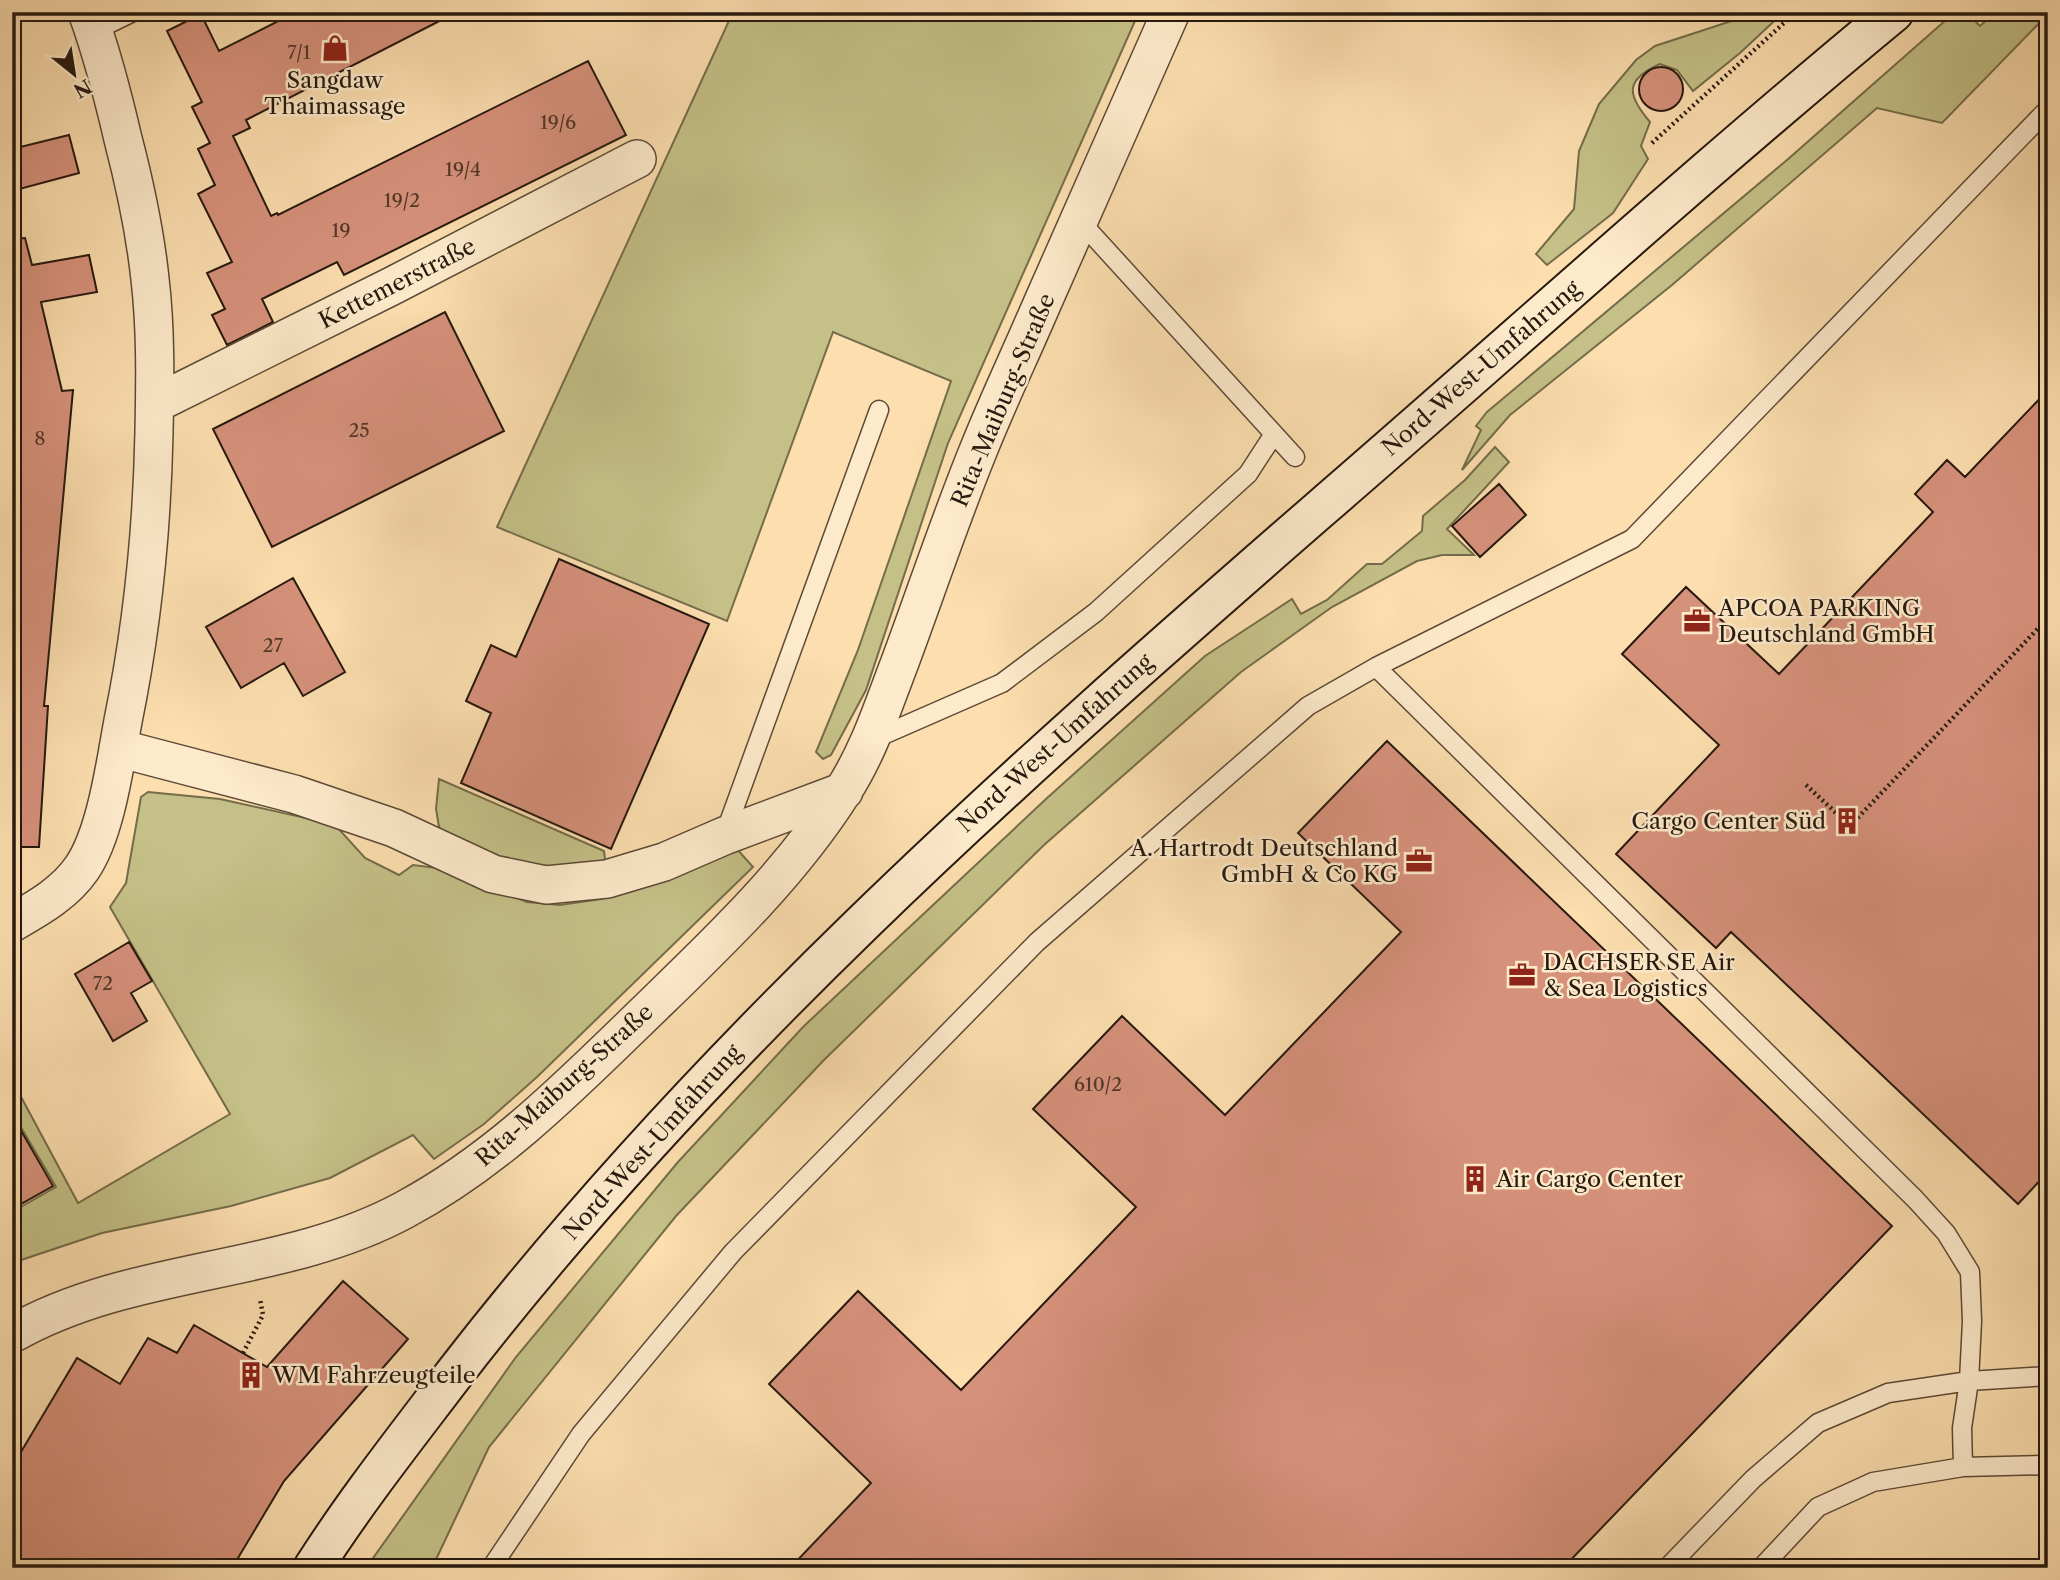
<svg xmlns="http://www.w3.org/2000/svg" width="2060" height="1580" font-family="'Libre Caslon Text',serif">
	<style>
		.green { fill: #c4c087; stroke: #756c4a; stroke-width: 2 }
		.building { fill: #d6917b; stroke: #26190e; stroke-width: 2 }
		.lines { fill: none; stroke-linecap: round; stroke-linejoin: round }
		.service-casing { stroke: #5c4a36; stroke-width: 21 }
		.minor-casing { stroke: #5c4a36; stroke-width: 40 }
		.secondary-casing { stroke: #26190e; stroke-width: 42 }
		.path { stroke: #26190e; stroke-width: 4.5; stroke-dasharray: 2 3.5; stroke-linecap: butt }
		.service { stroke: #fdeacb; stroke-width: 18 }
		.minor { stroke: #fdeacb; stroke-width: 37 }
		.secondary { stroke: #fdeacb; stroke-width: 38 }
		.labels { text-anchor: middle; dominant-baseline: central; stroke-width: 5; stroke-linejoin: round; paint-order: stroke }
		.number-label { font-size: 19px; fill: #523729 }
		.poi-label { font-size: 23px; fill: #26190e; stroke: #fdeacb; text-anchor: start }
		.street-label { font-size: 23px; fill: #26190e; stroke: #fdeacb }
	</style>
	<rect width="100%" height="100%" fill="#fcdeaf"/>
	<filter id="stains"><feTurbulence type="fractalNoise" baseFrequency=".00286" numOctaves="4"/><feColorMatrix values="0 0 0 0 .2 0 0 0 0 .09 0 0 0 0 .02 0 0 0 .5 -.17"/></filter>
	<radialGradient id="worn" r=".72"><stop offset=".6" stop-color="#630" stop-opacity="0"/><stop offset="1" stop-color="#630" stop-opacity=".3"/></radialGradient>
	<path class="green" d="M 733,12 L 1139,12 L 948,443 L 866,690 L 831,755 L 823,759 L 816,752 L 858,650 L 951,381 L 833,332 L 727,621 L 497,527 Z
		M 1759,12 L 1784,12 L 1740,53 L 1693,91 L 1677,70 L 1660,64 C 1624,80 1627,95 1650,122 L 1641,146 L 1648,159 L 1613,213 L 1547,265 L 1536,254 L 1574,209 L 1579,151 L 1599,104 L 1636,60 L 1655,46 Z
		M 1955,12 L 1966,12 L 1980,26 L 1996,12 L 2048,12 L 2048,14 L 1942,123 L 1877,108 L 1672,285 L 1510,415 L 1462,470 L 1481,430 L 1476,426 L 1487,412 L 1787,160 Z
		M 1495,447 L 1509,462 L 1447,529 L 1474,555 L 1442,555 L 1417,561 L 1332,607 L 1241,672 L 1044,845 L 824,1060 L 676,1216 L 489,1447 L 432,1568 L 366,1568 L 516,1357 L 678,1162 L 804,1026 L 1046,799 L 1205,656 L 1292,599 L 1301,614 L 1327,600 L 1367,564 L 1382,564 L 1422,531 L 1423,516 L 1465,480 Z
		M 439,779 L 604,851 L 606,866 L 578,870 L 510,863 L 448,838 L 439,827 L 436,809 Z
		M 148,792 L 220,799 L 315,820 L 338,828 L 365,858 L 399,875 L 413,865 L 445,869 L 527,902 L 560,905 L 601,899 L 736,848 L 753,867 L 537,1077 L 484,1124 L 434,1159 L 413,1135 L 330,1178 L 231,1206 L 102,1233 L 12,1263 L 12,1212 L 56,1187 L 12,1112 L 12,1080 L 78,1203 L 230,1114 L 110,907 L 126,883 L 141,797 Z"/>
	<path class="building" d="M 296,12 L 457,12 L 246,120 L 250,128 L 233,136 L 271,216 L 277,213 L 278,215 L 588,61 L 626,135 L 344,275 L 337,262 L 262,299 L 273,322 L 227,345 L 212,315 L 225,309 L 207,273 L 232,262 L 198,194 L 215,185 L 198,149 L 210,143 L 192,107 L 202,102 L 167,31 L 201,14 L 219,51 Z
		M1639 89a22 22 0 1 1 44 0a22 22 0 1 1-44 0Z
		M 69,135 L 79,173 L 12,191 L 12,149 Z
		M 25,238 L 32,265 L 89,255 L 97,292 L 41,302 L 62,391 L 73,390 L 44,706 L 48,706 L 39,847 L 12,847 L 12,239 Z
		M 445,312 L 504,431 L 272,547 L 213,429 Z
		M 2048,390 L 2048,1172 L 2018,1204 L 1731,932 L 1716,948 L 1616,854 L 1719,745 L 1622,654 L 1686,587 L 1779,674 L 1933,512 L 1915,494 L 1947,460 L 1965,477 Z
		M 1499,484 L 1526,515 L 1480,557 L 1452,526 Z
		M 559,559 L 709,624 L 611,849 L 461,783 L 491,713 L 466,701 L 491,645 L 516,657 Z
		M 293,578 L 345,672 L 303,696 L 284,663 L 241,688 L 206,627 Z
		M 1387,741 L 1892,1226 L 1563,1568 L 790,1568 L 871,1483 L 769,1384 L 858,1291 L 961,1390 L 1136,1207 L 1033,1109 L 1078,1062 L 1122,1016 L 1225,1115 L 1401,932 L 1298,833 Z
		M 129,942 L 152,981 L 131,993 L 147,1021 L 113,1041 L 75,974 Z
		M 12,1115 L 53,1186 L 12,1209 Z
		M 343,1281 L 408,1339 L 284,1481 L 232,1568 L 12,1568 L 12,1467 L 77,1358 L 120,1384 L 148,1338 L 177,1353 L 194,1325 L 267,1367 Z"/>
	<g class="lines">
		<defs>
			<path id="service" d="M 94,31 L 133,12
				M 1079,220 L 1295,457
				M 1376,667 L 1915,1199 L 1946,1233 L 1970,1272 L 1972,1321 L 1969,1381 L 1962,1428 L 1963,1467
				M 874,739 L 1002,683 L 1096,612 L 1248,474 L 1274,434
				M 724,836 L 879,410
				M 491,1568 L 581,1434 L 733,1252 L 1037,942 L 1308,706 L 1376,667 L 1632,539 L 2048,109
				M 1667,1568 L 1753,1479 L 1818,1423 L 1888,1393 L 1969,1381 L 2048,1376
				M 1761,1568 L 1818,1507 L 1873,1482 L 1963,1467 L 2048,1465"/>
			<path id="minor" d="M 155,404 L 392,286 L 637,159
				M 118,748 L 294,794 L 394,828 L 493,874 L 546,885 L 607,879 L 664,862 L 724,836 L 844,791
				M 12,923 C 38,908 65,893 82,868 C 106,833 115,764 123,721 C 143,623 152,532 154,432 C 155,382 156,330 150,279 C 145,232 135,185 123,139 C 113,96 102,53 87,12
				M 12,1334 C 133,1265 282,1276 404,1210 C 494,1162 565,1091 637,1021 C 710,950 788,878 843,791 C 869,751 883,706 900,662 C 926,592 950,520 978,451 C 998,401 1021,353 1042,304 C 1085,207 1128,109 1171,12"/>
			<path id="secondary" d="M 313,1568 C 355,1502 404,1440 451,1378 C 702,1052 1010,779 1319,510 C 1511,344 1698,174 1894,12"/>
		</defs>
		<use href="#service" class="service-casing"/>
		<use href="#minor" class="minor-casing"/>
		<use href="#secondary" class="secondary-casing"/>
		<path class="path" d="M 1652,143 L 1796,12
			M 1806,785 L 1850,826 L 2048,618
			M 243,1353 L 263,1315 L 260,1299"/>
		<use href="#service" class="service"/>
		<use href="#minor" class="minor"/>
		<use href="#secondary" class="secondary"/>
	</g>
	<defs>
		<symbol id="shop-bare" viewBox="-9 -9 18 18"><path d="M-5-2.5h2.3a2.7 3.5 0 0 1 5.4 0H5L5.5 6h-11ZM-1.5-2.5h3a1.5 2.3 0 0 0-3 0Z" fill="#8f2418" stroke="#fdeacb" stroke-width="2.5" paint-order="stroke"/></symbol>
		<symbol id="office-bare" viewBox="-9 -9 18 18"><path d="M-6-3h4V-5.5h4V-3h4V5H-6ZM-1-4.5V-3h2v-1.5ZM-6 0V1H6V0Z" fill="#8f2418" stroke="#fdeacb" stroke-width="2.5" paint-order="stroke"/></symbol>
		<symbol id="building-bare" viewBox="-9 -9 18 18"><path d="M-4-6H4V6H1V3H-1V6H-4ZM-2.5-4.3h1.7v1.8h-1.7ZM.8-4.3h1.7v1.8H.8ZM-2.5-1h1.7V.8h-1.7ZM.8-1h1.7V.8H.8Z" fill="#8f2418" stroke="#fdeacb" stroke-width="2.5" paint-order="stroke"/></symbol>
	</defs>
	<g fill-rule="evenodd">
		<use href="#shop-bare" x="316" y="29" width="38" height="38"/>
		<use href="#office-bare" x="1678" y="602" width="38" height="38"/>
		<use href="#building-bare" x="1828" y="802" width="38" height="38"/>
		<use href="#office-bare" x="1400" y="842" width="38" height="38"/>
		<use href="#office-bare" x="1503" y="956" width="38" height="38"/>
		<use href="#building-bare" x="1456" y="1160" width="38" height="38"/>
		<use href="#building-bare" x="232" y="1356" width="38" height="38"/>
	</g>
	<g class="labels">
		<g class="number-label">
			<text x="299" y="52">7/1</text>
			<text x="558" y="122">19/6</text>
			<text x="463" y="169">19/4</text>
			<text x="402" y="200">19/2</text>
			<text x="341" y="230">19</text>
			<text x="359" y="430">25</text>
			<text x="40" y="438">8</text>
			<text x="273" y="645">27</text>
			<text x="103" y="983">72</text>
			<text x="1098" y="1084">610/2</text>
		</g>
		<g class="poi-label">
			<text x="335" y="80" text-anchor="middle">Sangdaw<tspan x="335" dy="26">Thaimassage</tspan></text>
			<text x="1718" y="608">APCOA PARKING<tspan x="1718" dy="26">Deutschland GmbH</tspan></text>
			<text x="1826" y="821" text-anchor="end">Cargo Center Süd</text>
			<text x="1398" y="848" text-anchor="end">A. Hartrodt Deutschland<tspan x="1398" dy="26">GmbH &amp; Co KG</tspan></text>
			<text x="1543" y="962">DACHSER SE Air<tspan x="1543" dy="26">&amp; Sea Logistics</tspan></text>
			<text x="1496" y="1179">Air Cargo Center</text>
			<text x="272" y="1375">WM Fahrzeugteile</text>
		</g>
		<g class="street-label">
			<text transform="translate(397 283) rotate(-27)">Kettemerstraße</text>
			<text transform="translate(1481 368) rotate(-41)">Nord-West-Umfahrung</text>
			<text transform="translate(1003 400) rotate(-67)">Rita-Maiburg-Straße</text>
			<text transform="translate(1055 743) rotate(-42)">Nord-West-Umfahrung</text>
			<text transform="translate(564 1085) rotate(-42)">Rita-Maiburg-Straße</text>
			<text transform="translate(652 1142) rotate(-48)">Nord-West-Umfahrung</text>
		</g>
	</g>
	<rect width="2060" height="1580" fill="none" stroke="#fcdeaf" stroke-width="42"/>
	<rect x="14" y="14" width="2032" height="1552" fill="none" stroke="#26190e" stroke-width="3.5"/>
	<rect x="21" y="21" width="2018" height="1538" fill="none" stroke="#26190e" stroke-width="2"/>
	<g transform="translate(74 74) rotate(150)" stroke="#fdeacb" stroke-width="5" paint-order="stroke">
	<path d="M0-5L12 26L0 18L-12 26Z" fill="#26190e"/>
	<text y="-10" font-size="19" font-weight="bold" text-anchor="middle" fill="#26190e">N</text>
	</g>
	<rect width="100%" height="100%" filter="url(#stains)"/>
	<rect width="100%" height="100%" fill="url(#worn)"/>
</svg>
